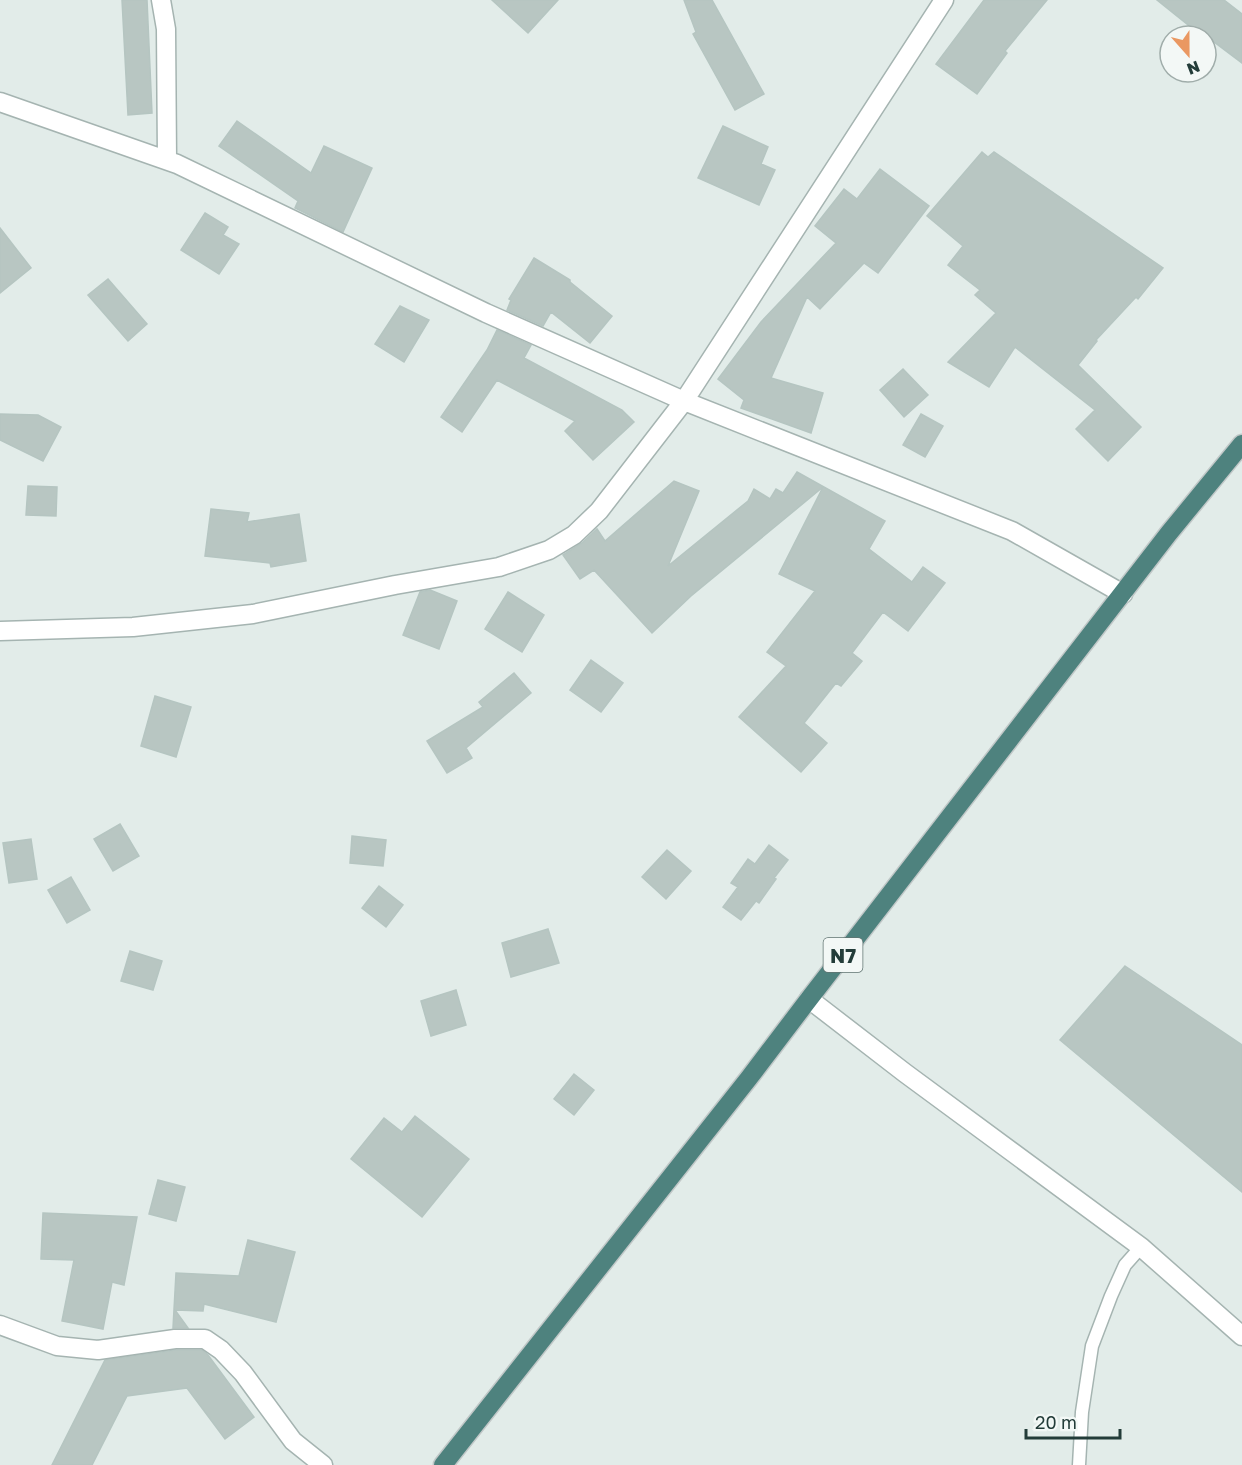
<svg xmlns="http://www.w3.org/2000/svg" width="1242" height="1465" font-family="'Golos Text',sans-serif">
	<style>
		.building { fill: #b8c6c2; stroke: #b5c5c1; stroke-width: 1.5 }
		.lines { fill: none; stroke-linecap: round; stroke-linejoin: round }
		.service-casing { stroke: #a5b4b1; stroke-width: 15 }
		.minor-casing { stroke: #a5b4b1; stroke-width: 21 }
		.trunk-casing { stroke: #c1c8c8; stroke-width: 21 }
		.service { stroke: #fff; stroke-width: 12 }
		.minor { stroke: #fff; stroke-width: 18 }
		.trunk { stroke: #4e827e; stroke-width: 18 }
		.labels { text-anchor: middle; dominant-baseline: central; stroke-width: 6; stroke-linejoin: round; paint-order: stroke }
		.shield { fill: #f3f8f6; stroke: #617472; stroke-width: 1.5 }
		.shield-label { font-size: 20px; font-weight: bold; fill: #233c39 }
	</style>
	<rect width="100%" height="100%" fill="#e2ece9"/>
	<path class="building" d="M 122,0 L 147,0 L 152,113 L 128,115 Z
		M 492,0 L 558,0 L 528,33 Z
		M 684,0 L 712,0 L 764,94 L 735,110 L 693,34 L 696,32 Z
		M 984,0 L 1047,0 L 1005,51 L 1007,53 L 977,94 L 936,64 Z
		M 1157,0 L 1224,0 L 1242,14 L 1242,63 L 1198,30 L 1197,32 Z
		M 237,121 L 311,173 L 324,146 L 372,168 L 343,232 L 295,208 L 298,201 L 219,146 Z
		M 723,126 L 768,147 L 761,164 L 775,170 L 759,205 L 698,178 Z
		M 982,152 L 988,157 L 994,152 L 1163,268 L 1138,299 L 1136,297 L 1096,340 L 1097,341 L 1078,365 L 1141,427 L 1108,461 L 1076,429 L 1095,410 L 1015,347 L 989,387 L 948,362 L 996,313 L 975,295 L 980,290 L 948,265 L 963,246 L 927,216 Z
		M 880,169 L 929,206 L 878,273 L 864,263 L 820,309 L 807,297 L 771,378 L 823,393 L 811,433 L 741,408 L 744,400 L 718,379 L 761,322 L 836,243 L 815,226 L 844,189 L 857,199 Z
		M 205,213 L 228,227 L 223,235 L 239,244 L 219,274 L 181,250 Z
		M 0,228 L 31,268 L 0,293 Z
		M 534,258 L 570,280 L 570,282 L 612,316 L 590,343 L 551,312 L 543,326 L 507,310 L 511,300 L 509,299 Z
		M 108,279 L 147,324 L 128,341 L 88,295 Z
		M 400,306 L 429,320 L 404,362 L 375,344 Z
		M 497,330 L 531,345 L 524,358 L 622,410 L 634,422 L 593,460 L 565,431 L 575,421 L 497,380 L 462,432 L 441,417 L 487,350 Z
		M 903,369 L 928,395 L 904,417 L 880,390 Z
		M 0,414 L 38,415 L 61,427 L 43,461 L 0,440 Z
		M 921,414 L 943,426 L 925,457 L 903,445 Z
		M 797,472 L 885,521 L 869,549 L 912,582 L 923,567 L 945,583 L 908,631 L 883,612 L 852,653 L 862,661 L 841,686 L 836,683 L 804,723 L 827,743 L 801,772 L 739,717 L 786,666 L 767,652 L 815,591 L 779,574 L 823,487 L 691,596 L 652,633 L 594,570 L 580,579 L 563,555 L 582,543 L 597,529 L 605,541 L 674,481 L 699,491 L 668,566 L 748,501 L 754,489 L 770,499 L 776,489 L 783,493 Z
		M 28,486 L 57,487 L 56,516 L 26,515 Z
		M 211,509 L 249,513 L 247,522 L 299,514 L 306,561 L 271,567 L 270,563 L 205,556 Z
		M 430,590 L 457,601 L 439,649 L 403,635 L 420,592 Z
		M 508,592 L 544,615 L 522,652 L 485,629 Z
		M 591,660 L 623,683 L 601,712 L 570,690 Z
		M 514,673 L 531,693 L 466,748 L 472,758 L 447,773 L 427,741 L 483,707 L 479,702 Z
		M 155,696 L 191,707 L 176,757 L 141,746 Z
		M 120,824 L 139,856 L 113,871 L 94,839 Z
		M 352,836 L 386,840 L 383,866 L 350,863 Z
		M 31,839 L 37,879 L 9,883 L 3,843 Z
		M 769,845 L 788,860 L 774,878 L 776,879 L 759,903 L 756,901 L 741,920 L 723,907 L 738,887 L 731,883 L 748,859 L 755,864 Z
		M 667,850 L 691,871 L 666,899 L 642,877 Z
		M 71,877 L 90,910 L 67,923 L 48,890 Z
		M 379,886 L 403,905 L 386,927 L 362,908 Z
		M 548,929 L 559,963 L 511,977 L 502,943 Z
		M 130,951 L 162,961 L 153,990 L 121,981 Z
		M 1125,966 L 1242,1045 L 1242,1192 L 1060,1040 Z
		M 456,990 L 466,1025 L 431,1036 L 421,1001 Z
		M 574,1074 L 594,1090 L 574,1115 L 554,1099 Z
		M 415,1116 L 469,1159 L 422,1217 L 351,1159 L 384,1118 L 402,1132 Z
		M 158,1180 L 185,1187 L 176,1221 L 149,1214 Z
		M 43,1213 L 137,1217 L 124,1285 L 112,1282 L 103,1329 L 62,1321 L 74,1260 L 41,1259 Z
		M 248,1240 L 295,1252 L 276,1322 L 204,1304 L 203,1311 L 175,1310 L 188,1328 L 173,1328 L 176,1273 L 239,1276 Z
		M 176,1350 L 202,1350 L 208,1355 L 254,1417 L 225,1439 L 187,1388 L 127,1396 L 92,1465 L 52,1465 L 105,1360 Z"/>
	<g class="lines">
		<defs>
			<path id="service" d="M 1079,1465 L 1082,1412 L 1092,1346 L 1111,1296 L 1125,1265 L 1141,1247"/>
			<path id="minor" d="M 161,0 L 166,29 L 167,160
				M 0,102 L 177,164 L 486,313 L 684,401 L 1012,531 L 1123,594
				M 0,631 L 133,627 L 253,614 L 395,585 L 499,567 L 549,550 L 574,535 L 599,511 L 684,401 L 944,0
				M 809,999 L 905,1073 L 1141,1247 L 1242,1336
				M 0,1325 L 57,1346 L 98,1350 L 175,1339 L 205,1339 L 221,1350 L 243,1373 L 293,1441 L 323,1465"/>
			<path id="trunk" d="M 443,1465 L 749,1078 L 809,999 L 1169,533 L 1242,444"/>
		</defs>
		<use href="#service" class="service-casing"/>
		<use href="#minor" class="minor-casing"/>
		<use href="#trunk" class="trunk-casing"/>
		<use href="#service" class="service"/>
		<use href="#minor" class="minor"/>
		<use href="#trunk" class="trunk"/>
	</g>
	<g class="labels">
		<rect class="shield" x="823.5" y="938" width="39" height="34" rx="4.5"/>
		<g class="shield-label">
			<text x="843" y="955">N7</text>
		</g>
	</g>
	<g transform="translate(1188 54) rotate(159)"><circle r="28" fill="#f3f8f6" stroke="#a0adaa" stroke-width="1.5"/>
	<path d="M0-4.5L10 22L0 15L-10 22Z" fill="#ea9862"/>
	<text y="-9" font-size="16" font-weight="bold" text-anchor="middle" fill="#233c39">N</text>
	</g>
	<path d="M1026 1429v9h94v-9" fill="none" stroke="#233c39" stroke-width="3"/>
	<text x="1035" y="1429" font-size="18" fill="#233c39" stroke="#f3f8f6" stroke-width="4.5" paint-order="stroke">20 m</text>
</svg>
